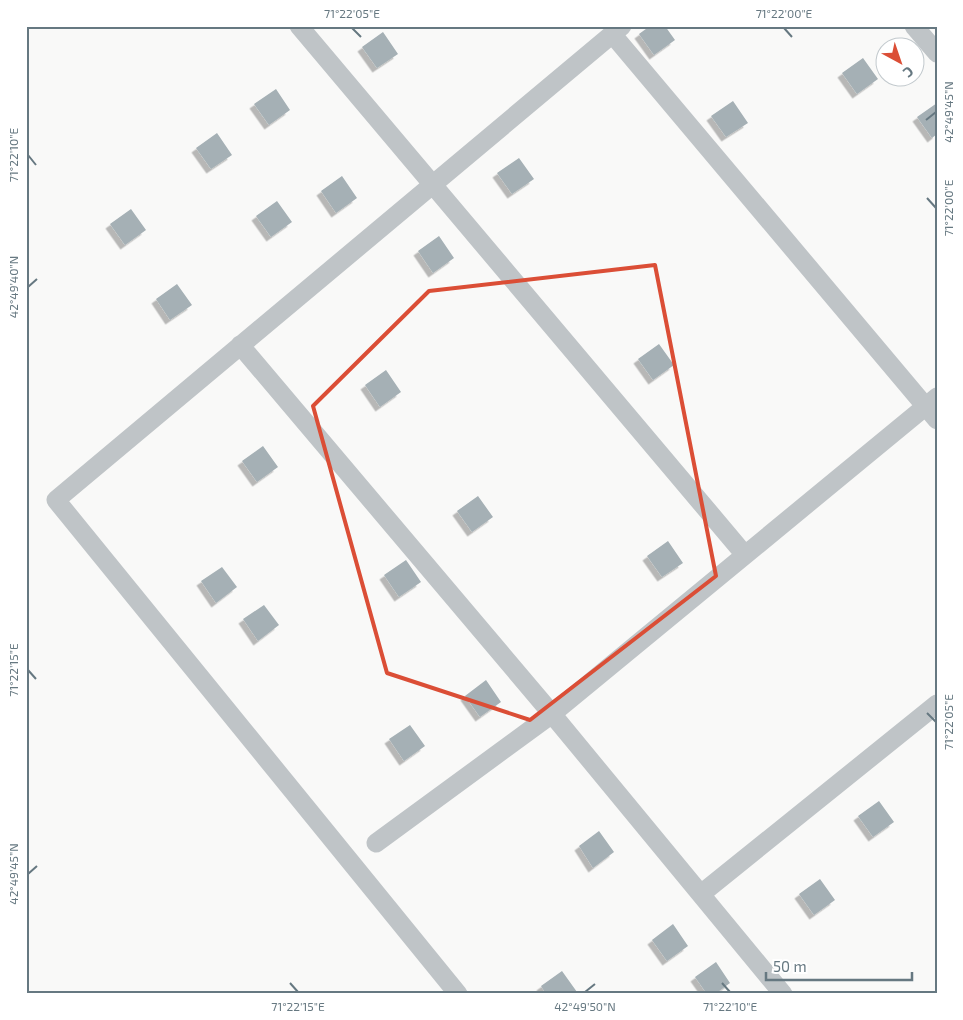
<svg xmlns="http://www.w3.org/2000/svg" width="963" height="1020" font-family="'Exo 2',sans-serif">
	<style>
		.building { fill: #a5b0b5; filter: url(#shadow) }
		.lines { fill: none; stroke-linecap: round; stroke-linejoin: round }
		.minor { stroke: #bfc4c7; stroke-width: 19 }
		.marked { fill: none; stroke: #db4e36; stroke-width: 4; stroke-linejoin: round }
		.ticks { fill: none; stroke: #667881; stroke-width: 2 }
		.neatline { fill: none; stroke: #667881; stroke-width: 2 }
		.ticks-label { font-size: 12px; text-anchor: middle; fill: #667881 }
	</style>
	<defs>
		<filter id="shadow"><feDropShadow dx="-4.5" dy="4.5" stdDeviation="0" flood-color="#0004"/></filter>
	</defs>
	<rect width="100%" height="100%" fill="#f9f9f8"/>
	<path class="building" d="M 650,26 L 665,26 L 675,40 L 654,55 L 639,34 Z
		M 383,32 L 398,54 L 377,68 L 362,47 Z
		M 863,58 L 878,79 L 857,94 L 842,73 Z
		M 276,89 L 290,110 L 269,125 L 254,104 Z
		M 733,101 L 748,123 L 726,137 L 711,116 Z
		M 937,103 L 937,134 L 932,138 L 917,117 Z
		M 217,133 L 232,155 L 211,169 L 196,148 Z
		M 519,158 L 534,179 L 512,194 L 497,173 Z
		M 342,176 L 357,198 L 336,213 L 321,191 Z
		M 277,201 L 292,222 L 271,237 L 256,216 Z
		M 131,209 L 146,230 L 125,245 L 110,224 Z
		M 439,236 L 454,258 L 433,273 L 418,251 Z
		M 177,284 L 192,305 L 170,320 L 156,299 Z
		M 659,344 L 674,365 L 653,380 L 638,359 Z
		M 386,370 L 401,392 L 380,407 L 365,385 Z
		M 263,446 L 278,467 L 257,482 L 242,461 Z
		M 478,496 L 493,517 L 472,532 L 457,511 Z
		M 668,541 L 683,563 L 662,577 L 647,556 Z
		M 406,560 L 421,582 L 399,597 L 384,575 Z
		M 222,567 L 237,587 L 216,603 L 201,581 Z
		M 264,605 L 279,625 L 258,641 L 243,619 Z
		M 486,680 L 501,702 L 480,717 L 465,696 Z
		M 410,725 L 425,746 L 404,761 L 389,739 Z
		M 879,801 L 894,822 L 873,837 L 858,816 Z
		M 599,831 L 614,852 L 593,868 L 579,846 Z
		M 820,879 L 835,900 L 814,915 L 799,894 Z
		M 673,924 L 688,946 L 667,961 L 652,940 Z
		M 716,962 L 730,983 L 715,994 L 707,994 L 695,977 Z
		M 562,971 L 577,992 L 575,994 L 546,994 L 541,986 Z"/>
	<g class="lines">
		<path class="minor" d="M 299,26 L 745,555
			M 914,26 L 937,53
			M 613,35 L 937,420
			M 240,345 L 552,714 L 783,994
			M 376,843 L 552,714 L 937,397
			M 701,894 L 937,704
			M 458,994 L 56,500 L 622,26"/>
	</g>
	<path class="marked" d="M 655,265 L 716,576 L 530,720 L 387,673 L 313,406 L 429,291 Z"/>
	<path class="ticks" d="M 352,28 L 361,37M 784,28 L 792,37M 926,120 L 936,112M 28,155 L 36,165M 927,198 L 936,208M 28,287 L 37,279M 28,670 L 36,679M 927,713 L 936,722M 28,874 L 37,866M 290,983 L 298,992M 722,983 L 730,992M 585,992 L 595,984"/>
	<rect width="963" height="1020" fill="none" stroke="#ffffff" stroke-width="55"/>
	<g transform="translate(900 62) rotate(140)"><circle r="24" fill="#ffffff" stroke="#c2c9cd"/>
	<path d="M0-4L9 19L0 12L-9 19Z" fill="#db4e36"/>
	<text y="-8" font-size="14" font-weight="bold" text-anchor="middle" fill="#667881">С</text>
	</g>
	<path d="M766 972v8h146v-8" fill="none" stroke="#667881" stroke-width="2.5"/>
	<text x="773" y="972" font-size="15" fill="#667881" stroke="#ffffff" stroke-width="4" paint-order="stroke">50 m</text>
	<rect x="28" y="28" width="908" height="964" class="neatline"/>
	<g class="ticks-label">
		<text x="352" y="18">71°22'05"E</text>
		<text x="784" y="18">71°22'00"E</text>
		<text transform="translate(949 112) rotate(-90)" y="4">42°49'45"N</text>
		<text transform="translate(14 155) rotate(-90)" y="4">71°22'10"E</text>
		<text transform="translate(949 208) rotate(-90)" y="4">71°22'00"E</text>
		<text transform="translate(14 287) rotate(-90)" y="4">42°49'40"N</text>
		<text transform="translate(14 670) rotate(-90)" y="4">71°22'15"E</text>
		<text transform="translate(949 722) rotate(-90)" y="4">71°22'05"E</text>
		<text transform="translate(14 874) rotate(-90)" y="4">42°49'45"N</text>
		<text x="298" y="1011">71°22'15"E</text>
		<text x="585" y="1011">42°49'50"N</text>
		<text x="730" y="1011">71°22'10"E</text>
	</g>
</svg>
